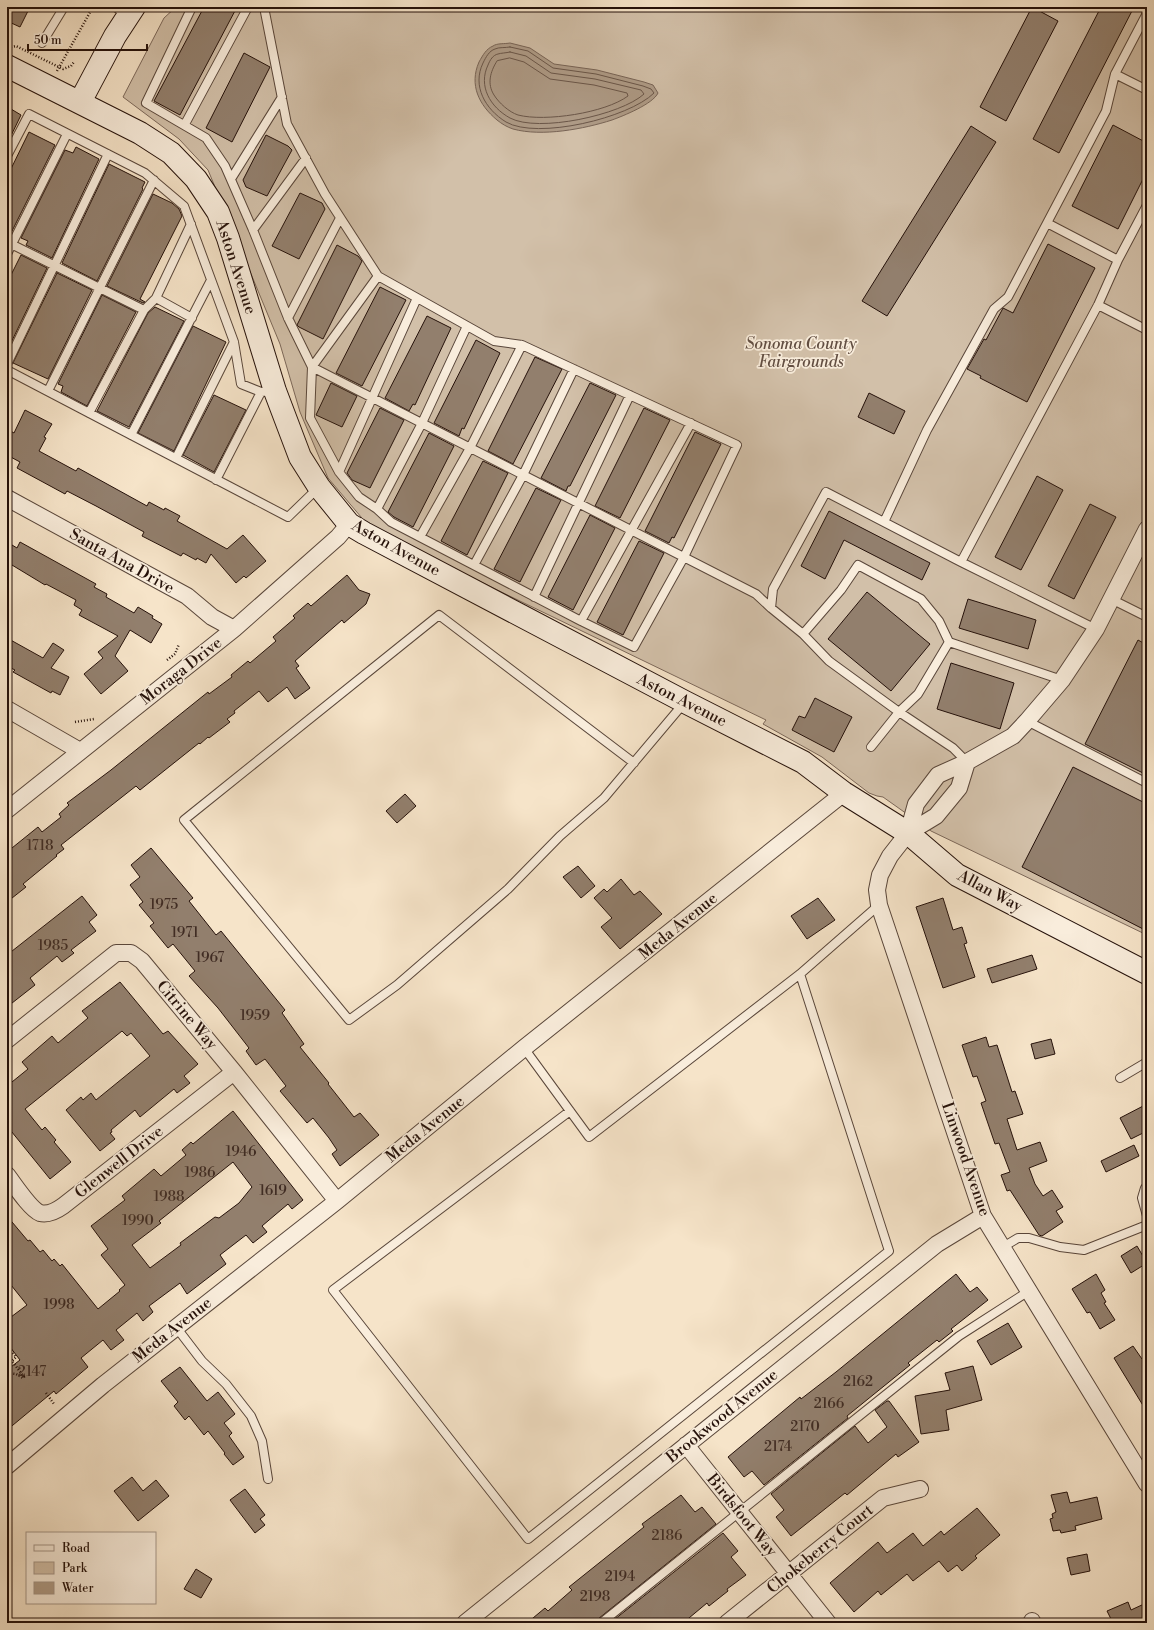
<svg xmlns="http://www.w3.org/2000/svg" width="1154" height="1630" font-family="'Libre Bodoni',serif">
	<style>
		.green { fill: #d2c0a9; stroke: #7c685a }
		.water { fill: #af9c88; stroke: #786456 }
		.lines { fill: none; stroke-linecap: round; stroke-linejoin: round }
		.shore { stroke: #6a5649; stroke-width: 1 }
		.building { fill: #927f6d; stroke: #25110a; fill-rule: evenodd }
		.lane-casing { stroke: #59463a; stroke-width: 10 }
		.street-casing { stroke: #59463a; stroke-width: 18 }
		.secondary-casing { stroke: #25110a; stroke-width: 24 }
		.path { stroke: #25110a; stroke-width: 2.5; stroke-dasharray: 1 2; stroke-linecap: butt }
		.lane { stroke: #f9eddc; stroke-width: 8 }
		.street { stroke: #f9eddc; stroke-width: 16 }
		.secondary { stroke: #f9eddc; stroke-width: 22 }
		.labels { text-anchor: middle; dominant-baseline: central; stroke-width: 3.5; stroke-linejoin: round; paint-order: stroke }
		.number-label { font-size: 14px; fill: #402c23 }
		.street-label { font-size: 16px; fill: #25110a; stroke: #f9eddc }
		.park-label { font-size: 16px; font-style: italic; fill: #624e42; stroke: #f9eddc }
	</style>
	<rect width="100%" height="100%" fill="#f6e4c9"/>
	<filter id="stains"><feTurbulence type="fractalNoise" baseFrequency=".005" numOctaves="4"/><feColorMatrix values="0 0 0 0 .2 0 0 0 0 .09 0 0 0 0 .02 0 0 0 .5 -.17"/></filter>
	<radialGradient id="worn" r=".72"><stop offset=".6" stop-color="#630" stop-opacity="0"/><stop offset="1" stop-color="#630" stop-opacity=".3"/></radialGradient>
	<path class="green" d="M 176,7 L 1147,7 L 1147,935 L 931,831 L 883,797 L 877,796 L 869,793 L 822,757 L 763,724 L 766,720 L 493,588 L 367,524 L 328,478 L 300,412 L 280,344 L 208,170 L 179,139 L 123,97 L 164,18 Z"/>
	<path class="water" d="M 510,43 L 530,48 L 554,64 L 597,70 L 644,82 L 653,85 L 658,93 C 653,104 623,116 612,120 C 584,129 542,137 513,129 C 507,127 502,124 497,120 C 479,105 469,85 479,62 C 483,55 486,49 493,46 C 497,43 505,44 510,43 Z"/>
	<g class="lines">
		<path class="shore" d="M 510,47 L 528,51 L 553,68 L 596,74 L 643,86 L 651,89 L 654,93 C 629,118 537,140 506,122 C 485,109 472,86 483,63 C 486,57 489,51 495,49 C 499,47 505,48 510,47 Z
			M 510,52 L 526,56 L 551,73 L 595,79 L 641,90 L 644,94 C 621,115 538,133 510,118 C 490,107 478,86 488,65 C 490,60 493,55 498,54 C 501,53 506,53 510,52 Z
			M 510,58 L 524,62 L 550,79 L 594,85 L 627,93 L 628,96 C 605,113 545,122 518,115 C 509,112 499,103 494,95 C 487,84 490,72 497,61 Z"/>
	</g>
	<path class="building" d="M 7,7 L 30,7 L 20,27 L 7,21 Z
		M 204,7 L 237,7 L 180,115 L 154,101 Z
		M 1032,7 L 1058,21 L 1006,121 L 980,107 Z
		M 1101,7 L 1134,7 L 1059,153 L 1033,139 Z
		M 244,53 L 270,67 L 232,142 L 206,128 Z
		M 11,109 L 21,115 L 7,144 L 7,116 Z
		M 1113,125 L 1147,143 L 1147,171 L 1118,229 L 1072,206 Z
		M 971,126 L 996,142 L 887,316 L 862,301 Z
		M 29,132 L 55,145 L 11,233 L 7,231 L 7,177 Z
		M 266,135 L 288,146 L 292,150 L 267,196 L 246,187 L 243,180 Z
		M 76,147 L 99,159 L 52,258 L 26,245 L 28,241 L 21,238 L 65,150 L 73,153 Z
		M 109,164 L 145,182 L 142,188 L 143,189 L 97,281 L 62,263 Z
		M 300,193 L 322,203 L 325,209 L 299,259 L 272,246 Z
		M 153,194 L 172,203 L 179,209 L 182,216 L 140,299 L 145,302 L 143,303 L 107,286 Z
		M 1048,244 L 1095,268 L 1027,402 L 980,378 L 981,376 L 967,369 L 984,339 L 986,340 L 1002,310 L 1003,308 L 1013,313 Z
		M 337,245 L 358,256 L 362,261 L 323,339 L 299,327 L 297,325 Z
		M 21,255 L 47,268 L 7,351 L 7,283 Z
		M 57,273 L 92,290 L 48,379 L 13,363 Z
		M 380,287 L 406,300 L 362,386 L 336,373 Z
		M 102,295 L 136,312 L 87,406 L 61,392 L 63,386 L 58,384 Z
		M 155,307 L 184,321 L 129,427 L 97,411 L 148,313 Z
		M 427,316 L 451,328 L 415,405 L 413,404 L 409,411 L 385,398 Z
		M 193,326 L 226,342 L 174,451 L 138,433 Z
		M 476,340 L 500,353 L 464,429 L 462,428 L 459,436 L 434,423 Z
		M 535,357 L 562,369 L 513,464 L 488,451 Z
		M 331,383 L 357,396 L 342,427 L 316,415 Z
		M 590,383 L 616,395 L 570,486 L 568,486 L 566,491 L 541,478 Z
		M 869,393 L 905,411 L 894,434 L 858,417 Z
		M 214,395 L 246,410 L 214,472 L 183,455 Z
		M 380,408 L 404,420 L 370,488 L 352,480 L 347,473 Z
		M 644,408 L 670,420 L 620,518 L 595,506 Z
		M 25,410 L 52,424 L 44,437 L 46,438 L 39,451 L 76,471 L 78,468 L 147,506 L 149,502 L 164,510 L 165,508 L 180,516 L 177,521 L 227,549 L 243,535 L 266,561 L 246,578 L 244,576 L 236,583 L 211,554 L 206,563 L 197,558 L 196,560 L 183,553 L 181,556 L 142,536 L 144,532 L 96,506 L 67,491 L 65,494 L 17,468 L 20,462 L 7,455 L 7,429 L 14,433 Z
		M 695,432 L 721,444 L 674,538 L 672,537 L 669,543 L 645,531 Z
		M 429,433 L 454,446 L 413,527 L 394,517 L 388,512 Z
		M 483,461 L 508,473 L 467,555 L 441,541 Z
		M 1037,476 L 1063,490 L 1021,570 L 995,557 Z
		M 536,488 L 561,500 L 520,582 L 494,569 Z
		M 1090,504 L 1116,517 L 1074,599 L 1048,586 Z
		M 829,511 L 930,563 L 922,580 L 844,540 L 825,579 L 801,566 Z
		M 590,515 L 615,528 L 573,610 L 548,597 Z
		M 639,541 L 664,553 L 623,635 L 597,622 Z
		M 7,542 L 17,548 L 20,542 L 96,584 L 94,587 L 107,594 L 106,597 L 134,613 L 138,607 L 153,616 L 152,618 L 162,624 L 151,643 L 130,630 L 115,656 L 128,671 L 101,694 L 84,674 L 103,658 L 98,652 L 118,636 L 79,615 L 82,610 L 74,605 L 76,600 L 46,584 L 45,585 L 7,562 Z
		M 347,575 L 359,590 L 370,594 L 366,604 L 344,623 L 342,620 L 295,661 L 299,666 L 296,668 L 310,688 L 295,699 L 287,687 L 268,702 L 259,691 L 234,711 L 235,713 L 227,719 L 230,722 L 209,738 L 208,737 L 200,744 L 199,743 L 140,790 L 136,786 L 61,845 L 64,849 L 56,855 L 57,856 L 23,884 L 26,887 L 7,902 L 7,852 L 38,827 L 42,832 L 61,817 L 59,814 L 69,805 L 67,803 L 111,770 L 208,692 L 209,694 L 232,677 L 231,675 L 248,661 L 250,663 L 276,641 L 273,637 L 295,618 L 293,616 L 308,603 L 311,606 Z
		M 867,592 L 930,644 L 891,691 L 828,639 Z
		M 968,599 L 1036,620 L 1028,649 L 959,628 Z
		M 7,638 L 43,658 L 53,643 L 64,650 L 51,668 L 69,677 L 60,695 L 52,691 L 51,693 L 13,672 L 15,670 L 7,666 Z
		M 1138,640 L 1147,645 L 1147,775 L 1085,744 Z
		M 951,663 L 1014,683 L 1000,729 L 937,709 Z
		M 815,698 L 852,717 L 834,752 L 792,730 L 799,716 L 805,718 Z
		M 1073,767 L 1147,804 L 1147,931 L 1022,867 Z
		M 405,794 L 416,806 L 397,823 L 386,811 Z
		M 151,848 L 193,898 L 189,901 L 216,935 L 221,931 L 285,1010 L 282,1013 L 304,1044 L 300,1047 L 329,1083 L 328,1084 L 354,1117 L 360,1113 L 379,1135 L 340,1166 L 332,1154 L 337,1150 L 329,1138 L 313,1118 L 307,1123 L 280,1091 L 286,1086 L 265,1059 L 256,1065 L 246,1051 L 249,1048 L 218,1008 L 189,976 L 195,971 L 173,944 L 168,948 L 150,926 L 154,923 L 139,905 L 143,902 L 130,885 L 140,877 L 131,865 Z
		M 578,866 L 595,886 L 581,898 L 563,877 Z
		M 621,879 L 634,895 L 640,891 L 662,914 L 620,949 L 601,927 L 612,918 L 594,898 L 604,889 L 607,892 Z
		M 82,896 L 97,915 L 89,922 L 96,931 L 71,950 L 74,953 L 62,962 L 57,956 L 30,978 L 35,985 L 7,1007 L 7,955 Z
		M 818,898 L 835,920 L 807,939 L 791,916 Z
		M 943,898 L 953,930 L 962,927 L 967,943 L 964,944 L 975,977 L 943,988 L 916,907 Z
		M 1032,955 L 1037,969 L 992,983 L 987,969 Z
		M 120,982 L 163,1034 L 168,1031 L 198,1064 L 184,1076 L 190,1083 L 177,1093 L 174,1089 L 140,1117 L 135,1110 L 111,1130 L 112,1132 L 110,1133 L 115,1139 L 100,1151 L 66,1110 L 81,1097 L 83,1100 L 91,1093 L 96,1100 L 150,1056 L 131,1033 L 127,1036 L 122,1031 L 25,1109 L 42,1130 L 45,1127 L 56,1140 L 54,1142 L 71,1162 L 50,1179 L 7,1126 L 7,1086 L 28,1069 L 22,1062 L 52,1036 L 58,1043 L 88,1018 L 82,1011 Z
		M 986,1037 L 989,1047 L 997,1045 L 1012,1092 L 1015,1091 L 1023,1114 L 1007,1119 L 1017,1150 L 1040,1142 L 1047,1161 L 1029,1168 L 1035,1184 L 1043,1196 L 1052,1190 L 1063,1207 L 1056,1211 L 1063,1222 L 1042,1236 L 1039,1235 L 1010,1190 L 1007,1191 L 1001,1175 L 1010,1172 L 999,1143 L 995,1144 L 981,1103 L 986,1101 L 977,1076 L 973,1077 L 962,1045 Z
		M 1051,1039 L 1055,1054 L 1035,1059 L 1031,1044 Z
		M 1147,1104 L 1147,1131 L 1131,1139 L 1120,1118 Z
		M 233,1111 L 303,1200 L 292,1209 L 288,1204 L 262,1226 L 267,1232 L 253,1243 L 246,1235 L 220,1255 L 226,1264 L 187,1294 L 180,1283 L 149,1306 L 153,1312 L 143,1321 L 137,1313 L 116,1330 L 124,1340 L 111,1350 L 103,1340 L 81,1358 L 88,1367 L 56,1394 L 54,1391 L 7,1430 L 7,1370 L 20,1360 L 7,1343 L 7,1320 L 27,1305 L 7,1280 L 7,1216 L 28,1241 L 30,1240 L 40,1252 L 43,1250 L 52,1261 L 54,1259 L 60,1266 L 62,1264 L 98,1309 L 120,1291 L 119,1290 L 125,1285 L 101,1255 L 108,1249 L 91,1226 L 125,1200 L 122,1196 L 154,1169 L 161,1176 L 186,1155 L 182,1150 L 191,1142 L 193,1144 ZM 233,1162 L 252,1187 L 239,1203 L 219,1218 L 215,1217 L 180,1243 L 181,1245 L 150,1268 L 132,1245 L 161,1223 L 159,1221 Z
		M 1134,1145 L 1139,1156 L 1106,1172 L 1101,1161 Z
		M 1137,1246 L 1147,1263 L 1131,1273 L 1121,1256 Z
		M 956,1274 L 970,1292 L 977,1287 L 988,1300 L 951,1329 L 953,1331 L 939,1342 L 937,1340 L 908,1363 L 910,1365 L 847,1416 L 848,1418 L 764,1485 L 752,1471 L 744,1477 L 728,1457 L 800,1397 L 801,1399 L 836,1372 Z
		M 1096,1274 L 1105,1290 L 1101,1293 L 1106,1302 L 1104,1303 L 1115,1320 L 1100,1329 L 1090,1312 L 1087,1313 L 1072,1289 Z
		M 1008,1323 L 1022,1347 L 991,1365 L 977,1341 Z
		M 1133,1346 L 1142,1359 L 1147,1356 L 1147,1412 L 1114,1358 Z
		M 973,1366 L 982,1400 L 946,1410 L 949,1430 L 921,1434 L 915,1396 L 950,1390 L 945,1373 Z
		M 180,1367 L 207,1401 L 218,1392 L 235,1414 L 224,1423 L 232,1433 L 229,1436 L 244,1457 L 233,1465 L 224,1454 L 225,1453 L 208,1431 L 204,1435 L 189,1416 L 185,1420 L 174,1406 L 178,1402 L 161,1381 Z
		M 887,1401 L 889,1401 L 919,1442 L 898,1457 L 896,1454 L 847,1495 L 845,1493 L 791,1536 L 776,1517 L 784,1510 L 771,1494 L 855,1426 L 868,1443 L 887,1427 L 875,1410 Z
		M 132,1477 L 143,1491 L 156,1480 L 169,1496 L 138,1521 L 114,1491 Z
		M 245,1489 L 265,1515 L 260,1519 L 265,1525 L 255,1533 L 230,1500 Z
		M 1067,1492 L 1070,1503 L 1097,1497 L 1102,1519 L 1075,1526 L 1076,1530 L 1061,1533 L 1060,1530 L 1053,1531 L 1050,1519 L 1053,1518 L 1052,1514 L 1056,1512 L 1051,1495 Z
		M 681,1495 L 695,1512 L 702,1507 L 716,1524 L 598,1619 L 596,1623 L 527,1623 L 545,1608 L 548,1611 L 572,1590 L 569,1587 L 644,1527 L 642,1524 Z
		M 977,1508 L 1000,1535 L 975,1556 L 977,1558 L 962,1571 L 957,1565 L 948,1572 L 939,1561 L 913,1581 L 907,1574 L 881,1595 L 878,1591 L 854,1612 L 830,1583 L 878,1542 L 887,1553 L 913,1533 L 923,1546 L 941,1531 L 944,1535 Z
		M 723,1533 L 738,1551 L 731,1557 L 746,1575 L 727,1589 L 728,1591 L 709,1606 L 707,1603 L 683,1623 L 610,1623 Z
		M 1087,1554 L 1090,1571 L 1071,1575 L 1067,1558 Z
		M 196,1569 L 212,1579 L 201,1598 L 184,1589 Z
		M 1128,1602 L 1131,1610 L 1144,1604 L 1147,1611 L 1147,1623 L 1102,1623 L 1111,1619 L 1107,1611 Z"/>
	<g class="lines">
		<defs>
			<path id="lane" d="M 115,7 L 128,15
				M 192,7 L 146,103 L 206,138 L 225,166 L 253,230 L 288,318 L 312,367 L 310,418 L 339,472 L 359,497 L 377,509 L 391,522 L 581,621 L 634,647 L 684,557 L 737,445 L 522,345 L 494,341 L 378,276 L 325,194 L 287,124 L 264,7
				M 1147,13 L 1115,74 L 1147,90
				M 42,43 L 64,7
				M 1115,74 L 1106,111 L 1047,223 L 1118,260
				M 185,124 L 248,7
				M 7,156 L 29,114 L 145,173 L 184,206 L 234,342 L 241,384 L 261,392 L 274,391
				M 231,179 L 282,97
				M 253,230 L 306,158
				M 7,242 L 144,310 L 156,298 L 192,318
				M 7,254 L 67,134
				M 156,298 L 191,224
				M 1098,305 L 1147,330
				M 288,318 L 340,218
				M 7,364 L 108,154
				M 312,367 L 756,594 L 771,608 L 803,634 L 829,661 L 899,712 L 953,748 L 967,762
				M 312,367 L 378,276
				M 7,370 L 288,517 L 318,488
				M 48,391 L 154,180
				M 89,413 L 144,310
				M 131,435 L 211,280
				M 176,458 L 234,342
				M 339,472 L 417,298
				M 216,480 L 261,392
				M 377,509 L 422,423 L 467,326
				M 884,522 L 927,430 L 994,309 L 1008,297 L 1047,223
				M 420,537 L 470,448 L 522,345
				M 961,562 L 1098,305 L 1118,260 L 1147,205
				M 474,565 L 523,475 L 574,369
				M 534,597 L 630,395
				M 1111,599 L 1147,617
				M 771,608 L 773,589 L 826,492 L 961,562 L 1096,629
				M 581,621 L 691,423
				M 803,634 L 841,590 L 858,565 L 921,599 L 939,621 L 949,642 L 1062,680
				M 1027,721 L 1147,783
				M 871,747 L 899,712 L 918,694 L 949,642
				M 634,763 L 439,615 L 184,820 L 349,1020 L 397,985 L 508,889 L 560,836 L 604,798 L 684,703
				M 524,1048 L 589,1137 L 800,974 L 879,905
				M 1120,1078 L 1147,1062
				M 570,1111 L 333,1290 L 528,1539 L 889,1251 L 800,974
				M 1147,1187 L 1145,1188 L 1142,1198 L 1147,1216
				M 1003,1247 L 1018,1238 L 1029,1238 L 1060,1247 L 1084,1250 L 1147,1225
				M 176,1327 L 202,1361 L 226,1384 L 251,1416 L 262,1441 L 268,1479
				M 601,1623 L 959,1336 L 1029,1291"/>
			<path id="street" d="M 7,498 L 187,596 L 212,617 L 234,629
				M 7,709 L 80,751
				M 967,762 L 959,788 L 936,816 L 908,833 L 890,856 L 880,875 L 877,890 L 879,905 L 983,1216 L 1147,1484
				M 7,810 L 234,629 L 338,537 L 349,524
				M 908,833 L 916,804 L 938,775 L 967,762 L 1013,736 L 1027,721 L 1062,680 L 1096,629 L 1147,529
				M 7,1040 L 116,953 L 131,953 L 142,961 L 234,1072 L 337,1201
				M 7,1175 C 14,1184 30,1209 40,1213 C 48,1215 56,1211 63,1206 L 234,1072
				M 686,1445 L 828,1623
				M 7,1466 L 103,1385 L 337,1201 L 524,1048 L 844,793
				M 1032,1621 L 1032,1623
				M 465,1623 L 937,1244 L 983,1216
				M 727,1623 L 883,1498 L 920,1489"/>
			<path id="secondary" d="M 7,66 L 140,133 L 171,153 L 196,179 L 218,212 L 228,238 L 275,391 L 300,457 L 319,487 L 349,524 L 364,533 L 685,702 L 803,762 L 844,793 L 908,833 L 957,875 L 1147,973
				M 80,102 L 115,36 L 134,7"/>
		</defs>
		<use href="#lane" class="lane-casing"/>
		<use href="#street" class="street-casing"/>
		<use href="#secondary" class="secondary-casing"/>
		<path class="path" d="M 11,47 L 16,46 L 63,69 L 71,66 L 74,62
			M 57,71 L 93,7
			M 167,660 L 175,654 L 179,644
			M 75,722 L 94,719
			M 7,1346 L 16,1357 L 12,1361 L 24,1377 L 23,1378 L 16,1374 L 7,1373
			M 46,1393 L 54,1404"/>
		<use href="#lane" class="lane"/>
		<use href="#street" class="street"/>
		<use href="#secondary" class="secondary"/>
	</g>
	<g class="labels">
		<g class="number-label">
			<text x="40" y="846">1718</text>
			<text x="164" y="905">1975</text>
			<text x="185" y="933">1971</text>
			<text x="53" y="946">1985</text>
			<text x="210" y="958">1967</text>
			<text x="255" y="1016">1959</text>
			<text x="241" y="1152">1946</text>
			<text x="200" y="1173">1986</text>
			<text x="273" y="1191">1619</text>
			<text x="169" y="1197">1988</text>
			<text x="138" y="1221">1990</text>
			<text x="59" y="1305">1998</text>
			<text x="32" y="1372">2147</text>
			<text x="858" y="1382">2162</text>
			<text x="829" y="1404">2166</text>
			<text x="805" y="1427">2170</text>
			<text x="778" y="1447">2174</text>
			<text x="667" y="1536">2186</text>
			<text x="620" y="1577">2194</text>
			<text x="595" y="1597">2198</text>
		</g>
		<g class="street-label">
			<text transform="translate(236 267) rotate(72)">Aston Avenue</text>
			<text transform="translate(396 548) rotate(29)">Aston Avenue</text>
			<text transform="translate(122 561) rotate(29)">Santa Ana Drive</text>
			<text transform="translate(181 671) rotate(-38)">Moraga Drive</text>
			<text transform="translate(682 700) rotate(27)">Aston Avenue</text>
			<text transform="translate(990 891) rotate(28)">Allan Way</text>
			<text transform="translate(678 926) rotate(-39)">Meda Avenue</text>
			<text transform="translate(187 1015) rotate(50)">Citrine Way</text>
			<text transform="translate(425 1129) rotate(-39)">Meda Avenue</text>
			<text transform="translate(966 1159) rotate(71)">Linwood Avenue</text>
			<text transform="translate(119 1162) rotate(-38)">Glenwell Drive</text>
			<text transform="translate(172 1330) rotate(-38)">Meda Avenue</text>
			<text transform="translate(722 1416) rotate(-39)">Brookwood Avenue</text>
			<text transform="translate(742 1515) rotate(51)">Birdsfoot Way</text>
			<text transform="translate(820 1549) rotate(-39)">Chokeberry Court</text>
		</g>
		<g class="park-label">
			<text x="801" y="344">Sonoma County<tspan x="801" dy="18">Fairgrounds</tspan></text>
		</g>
	</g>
	<rect width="1154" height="1630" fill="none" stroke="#f6e4c9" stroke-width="24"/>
	<rect x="8" y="8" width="1138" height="1614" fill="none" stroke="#25110a" stroke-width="2"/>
	<rect x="12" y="12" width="1130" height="1606" fill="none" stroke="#25110a"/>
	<rect x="26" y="1532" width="130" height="72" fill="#f9eddc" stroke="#a49588"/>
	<rect x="34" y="1545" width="20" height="6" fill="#f9eddc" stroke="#a49588"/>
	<text x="62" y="1552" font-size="12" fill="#25110a">Road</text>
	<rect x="34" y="1562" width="20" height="12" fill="#d2c0a9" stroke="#a49588"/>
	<text x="62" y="1572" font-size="12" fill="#25110a">Park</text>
	<rect x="34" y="1582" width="20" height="12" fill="#af9c88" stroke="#a49588"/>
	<text x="62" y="1592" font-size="12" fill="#25110a">Water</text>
	<path d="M28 44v6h119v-6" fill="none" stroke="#25110a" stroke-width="2"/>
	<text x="34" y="44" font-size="12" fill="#25110a" stroke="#f9eddc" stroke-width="3" paint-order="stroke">50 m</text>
	<rect width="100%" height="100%" filter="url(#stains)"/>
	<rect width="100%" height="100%" fill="url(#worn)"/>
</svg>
